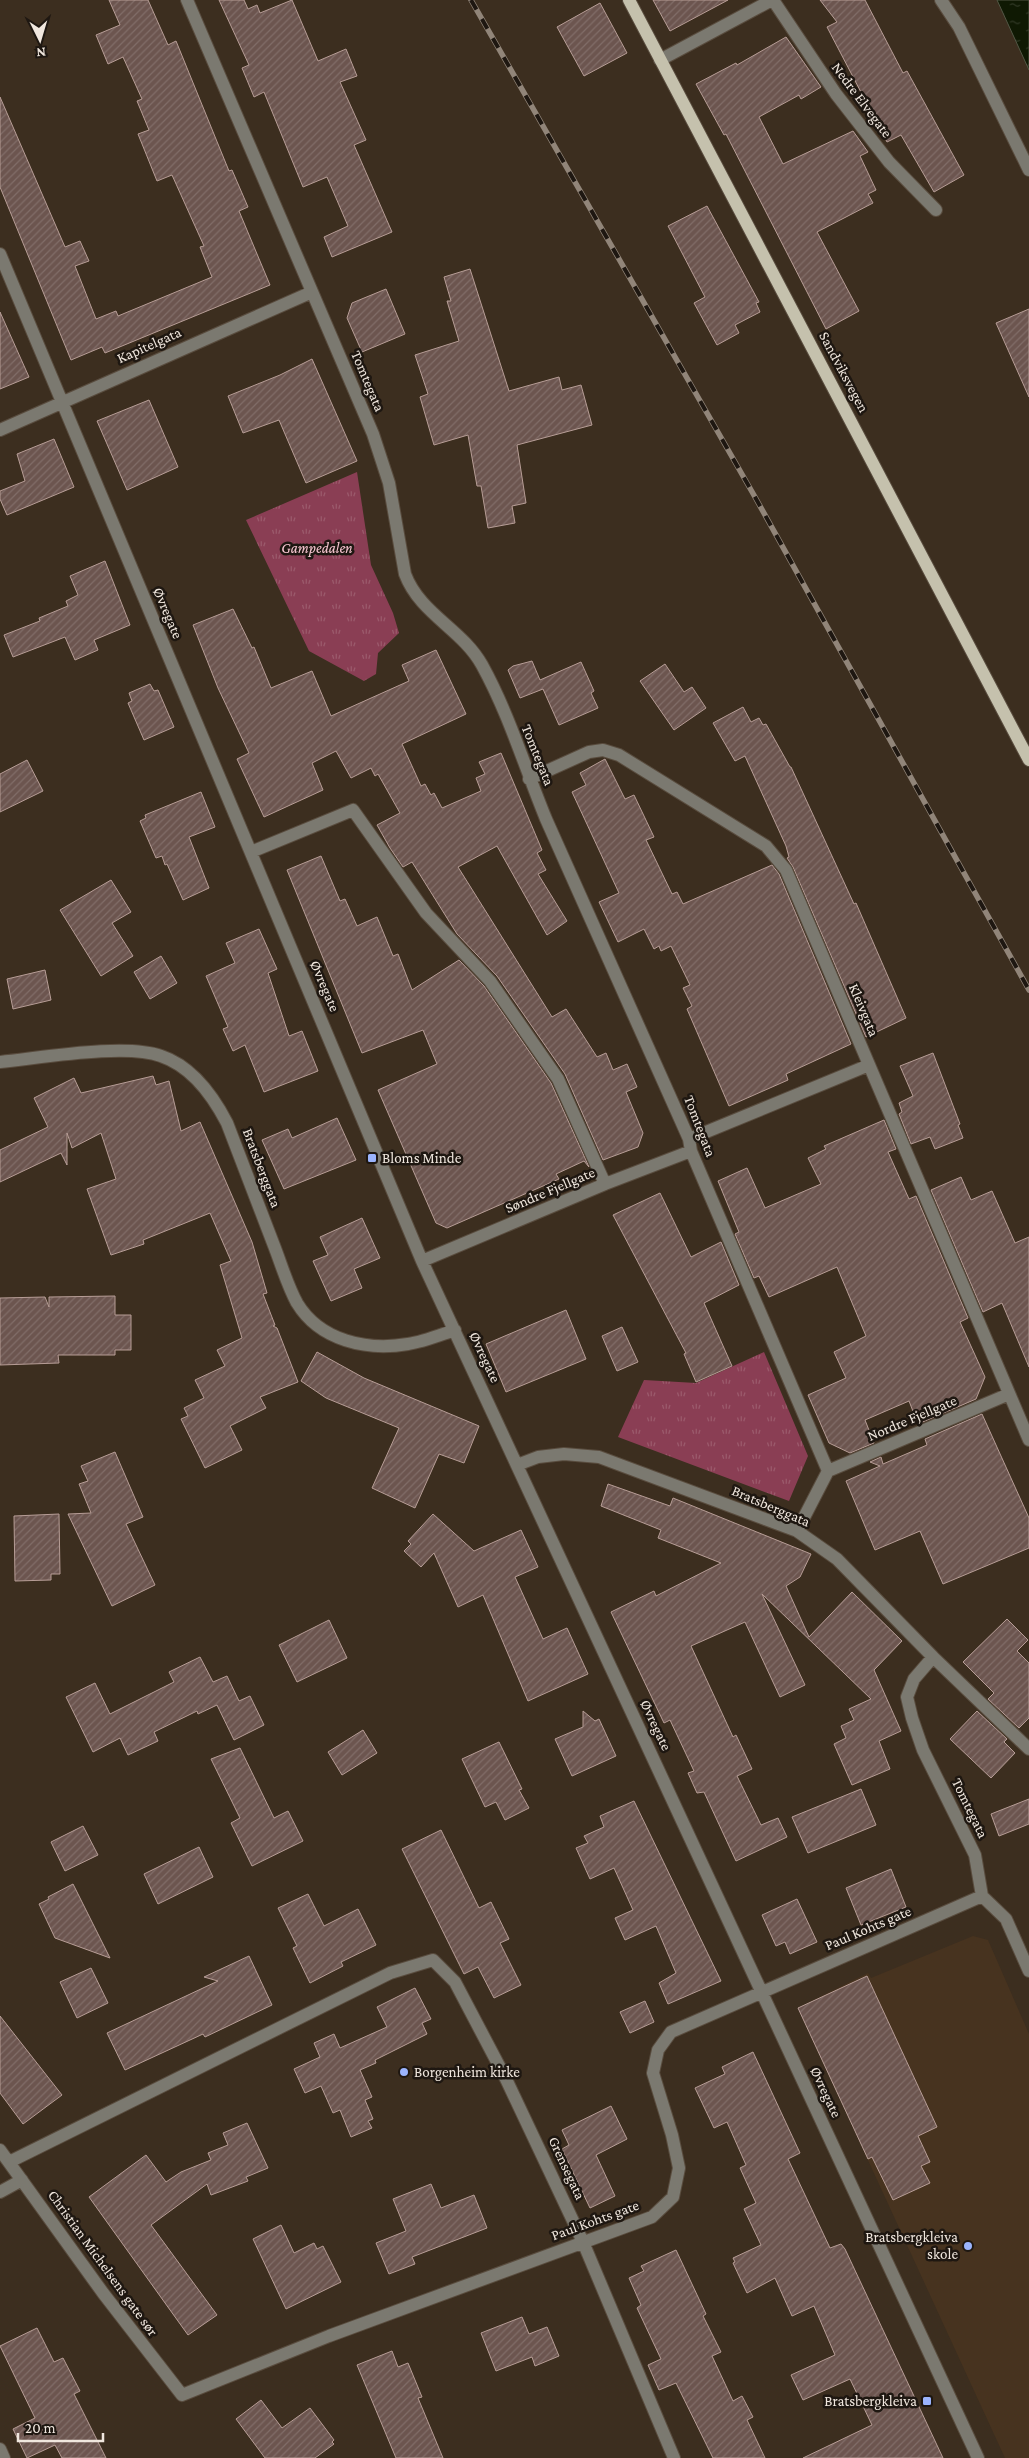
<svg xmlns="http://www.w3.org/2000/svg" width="1029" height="2458" font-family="'Crimson Pro',serif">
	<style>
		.built { fill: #47331f }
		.park { fill: url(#park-tufts) }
		.water { fill: url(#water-ripples); stroke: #525745 }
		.building { fill: url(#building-hatch); stroke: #b79d96 }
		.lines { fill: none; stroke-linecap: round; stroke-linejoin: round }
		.minor-casing { stroke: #594c3e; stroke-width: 14 }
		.major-casing { stroke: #594c3e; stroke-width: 14 }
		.minor { stroke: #7b7970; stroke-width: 12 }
		.major { stroke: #c5c1ad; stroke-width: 12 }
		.rail-casing { stroke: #918579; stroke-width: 5.5 }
		.rail { stroke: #1e1711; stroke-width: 4; stroke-dasharray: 11; stroke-linecap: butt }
		.poi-dot { fill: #9bb4fd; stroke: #1e1711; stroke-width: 2 }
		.labels { text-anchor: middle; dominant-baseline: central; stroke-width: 5; stroke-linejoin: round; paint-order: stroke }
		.street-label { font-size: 15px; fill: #f0e7de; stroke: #1e1711 }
		.park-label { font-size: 15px; font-style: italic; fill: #f8c7d2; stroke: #1e1711 }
		.poi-label { font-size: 15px; fill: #f0e7de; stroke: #1e1711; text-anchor: start }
	</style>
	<defs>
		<pattern id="park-tufts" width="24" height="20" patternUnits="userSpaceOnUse" patternTransform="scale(1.25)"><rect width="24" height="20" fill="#8a3e54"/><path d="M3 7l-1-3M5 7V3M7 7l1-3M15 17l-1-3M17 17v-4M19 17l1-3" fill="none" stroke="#9b5a6c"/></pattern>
		<pattern id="water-ripples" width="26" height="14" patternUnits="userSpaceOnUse" patternTransform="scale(1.25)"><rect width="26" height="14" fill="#0f1903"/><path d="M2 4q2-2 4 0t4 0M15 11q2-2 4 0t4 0" fill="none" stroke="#323a27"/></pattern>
		<pattern id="building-hatch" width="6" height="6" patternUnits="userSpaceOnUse" patternTransform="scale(1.25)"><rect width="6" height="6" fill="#6c554f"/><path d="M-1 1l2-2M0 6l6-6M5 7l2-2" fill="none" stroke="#816d68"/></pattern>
	</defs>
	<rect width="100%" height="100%" fill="#3c2e1f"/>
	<path class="built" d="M 973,1936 L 988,1940 L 1029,2034 L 1029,2458 L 1005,2458 L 798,2008 L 868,1973 L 871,1978 Z"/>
	<path class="park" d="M 357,472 L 371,565 L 393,613 L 399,633 L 378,653 L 376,674 L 364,681 L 309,651 L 246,520 Z
		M 764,1352 L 808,1456 L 789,1501 L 618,1437 L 644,1380 L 696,1383 Z"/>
	<path class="water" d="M 997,0 L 1029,0 L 1029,70 Z"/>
	<path class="building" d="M 109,0 L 148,0 L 168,45 L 176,41 L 229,171 L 232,170 L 248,207 L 239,211 L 270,285 L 105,353 L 102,347 L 71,360 L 0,187 L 0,97 L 65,247 L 80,241 L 89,261 L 75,266 L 96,319 L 116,311 L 118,316 L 212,277 L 200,247 L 204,246 L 172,175 L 157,181 L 138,134 L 149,130 L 137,101 L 142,99 L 123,57 L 108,64 L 96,35 L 120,25 Z
		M 219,0 L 244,0 L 248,9 L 257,5 L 260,13 L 292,0 L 318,61 L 346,49 L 357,76 L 340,82 L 366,140 L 354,145 L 392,232 L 332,257 L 324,237 L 348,226 L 327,177 L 303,187 L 264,92 L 254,97 L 242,68 L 249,65 Z
		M 653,0 L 728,0 L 670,31 Z
		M 820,0 L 865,0 L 903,73 L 907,71 L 964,175 L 934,192 L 901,135 L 887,142 L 827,27 L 837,22 Z
		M 600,3 L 627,53 L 584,76 L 557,27 Z
		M 786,37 L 821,87 L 801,99 L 799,95 L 759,117 L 783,164 L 853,131 L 868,152 L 860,156 L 876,190 L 868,194 L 873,203 L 817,232 L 859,311 L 826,329 L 726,134 L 724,135 L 696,84 L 736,63 L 737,65 Z
		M 707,206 L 759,302 L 756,303 L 760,312 L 735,325 L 739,333 L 717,345 L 694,303 L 705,297 L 668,226 Z
		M 470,269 L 509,391 L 559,377 L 562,390 L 581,385 L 592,425 L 517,445 L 526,503 L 512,506 L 515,523 L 488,528 L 481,486 L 477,486 L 468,435 L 434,445 L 420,397 L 428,394 L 415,355 L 459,341 L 447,301 L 451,301 L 444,277 Z
		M 386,289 L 405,334 L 362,352 L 347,318 L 352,303 Z
		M 1029,309 L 1029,397 L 996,323 Z
		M 0,312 L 29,377 L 0,389 Z
		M 312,359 L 357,461 L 306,483 L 279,420 L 243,433 L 228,396 L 280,375 Z
		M 149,400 L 178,467 L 127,490 L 97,421 Z
		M 54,439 L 74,487 L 7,515 L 0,499 L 0,491 L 25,481 L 17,454 Z
		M 105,561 L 130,625 L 94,640 L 98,650 L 75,660 L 65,637 L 13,657 L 4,635 L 40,621 L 39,618 L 68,606 L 66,601 L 78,595 L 70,576 Z
		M 233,609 L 252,648 L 254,647 L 271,688 L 312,671 L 331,716 L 409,681 L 402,665 L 436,650 L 466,714 L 402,744 L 421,786 L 425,784 L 431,795 L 434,793 L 442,808 L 481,791 L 476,778 L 485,774 L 479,762 L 501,753 L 542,850 L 537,853 L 546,870 L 538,874 L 567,921 L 547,935 L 497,846 L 458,867 L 552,1017 L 566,1009 L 597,1057 L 606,1053 L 613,1070 L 627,1064 L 637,1087 L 626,1092 L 643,1133 L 638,1147 L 603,1160 L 565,1074 L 497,976 L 457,934 L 412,862 L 403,867 L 390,848 L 377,825 L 400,813 L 378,774 L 375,776 L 371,768 L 351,778 L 336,751 L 312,763 L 323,790 L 264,817 L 237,759 L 249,753 L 218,688 L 193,625 Z
		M 532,661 L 540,680 L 581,662 L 594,691 L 591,693 L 598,708 L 559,725 L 543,689 L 520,698 L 508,670 L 513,666 Z
		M 665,664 L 684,692 L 692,687 L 706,708 L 674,730 L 640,681 Z
		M 150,684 L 154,691 L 158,690 L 174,727 L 144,740 L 128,703 L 132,701 L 129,693 Z
		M 743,707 L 751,722 L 759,718 L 763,725 L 766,724 L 790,767 L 791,767 L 854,904 L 856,903 L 906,1018 L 866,1037 L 793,867 L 787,858 L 789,857 L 786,846 L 745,756 L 735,761 L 713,723 Z
		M 605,759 L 625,799 L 634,795 L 654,837 L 646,840 L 672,894 L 677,892 L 683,904 L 772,865 L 779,874 L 851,1044 L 786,1074 L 788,1080 L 729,1106 L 687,1009 L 692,1006 L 683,988 L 690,985 L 671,946 L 661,951 L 659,946 L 654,949 L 644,929 L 618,942 L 599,902 L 619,893 L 572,792 L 586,785 L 580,773 Z
		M 27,760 L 43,791 L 0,812 L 0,774 Z
		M 201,792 L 215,827 L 189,837 L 209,888 L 183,900 L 167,864 L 165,865 L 162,856 L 156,858 L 140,821 L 146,818 L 145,815 Z
		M 321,856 L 340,901 L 345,899 L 357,926 L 377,917 L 393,956 L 398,954 L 412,990 L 459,960 L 484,986 L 551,1083 L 589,1167 L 584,1161 L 556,1174 L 559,1179 L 447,1228 L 436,1223 L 378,1090 L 437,1064 L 423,1030 L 362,1053 L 287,870 Z
		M 111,880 L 131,912 L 112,923 L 133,956 L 101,976 L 60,910 Z
		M 259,929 L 277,969 L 268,973 L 289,1036 L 302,1031 L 318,1071 L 264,1092 L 245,1045 L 233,1051 L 223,1029 L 228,1027 L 206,976 L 235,963 L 226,943 Z
		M 161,956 L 177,983 L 150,999 L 134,972 Z
		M 45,970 L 51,1000 L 13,1009 L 7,979 Z
		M 933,1053 L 960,1124 L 958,1125 L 963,1138 L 935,1149 L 930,1137 L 911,1144 L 899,1114 L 902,1112 L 899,1103 L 913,1096 L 900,1066 Z
		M 153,1076 L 156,1085 L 169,1081 L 181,1131 L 200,1122 L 252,1242 L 267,1293 L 263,1294 L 275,1325 L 273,1326 L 277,1328 L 298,1382 L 260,1397 L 266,1408 L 230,1426 L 242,1450 L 205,1468 L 181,1419 L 188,1416 L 184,1408 L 204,1398 L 195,1380 L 225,1366 L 217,1350 L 242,1338 L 220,1265 L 231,1261 L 210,1213 L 143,1240 L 144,1244 L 111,1255 L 87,1189 L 116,1179 L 101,1133 L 72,1148 L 67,1133 L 67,1165 L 61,1153 L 0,1182 L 0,1150 L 48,1127 L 34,1098 L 74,1078 L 81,1093 Z
		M 337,1118 L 356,1160 L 284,1189 L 262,1140 L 288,1129 L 292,1138 Z
		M 884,1120 L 896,1149 L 888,1152 L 909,1199 L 916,1196 L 968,1318 L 960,1322 L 985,1377 L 976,1399 L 918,1424 L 909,1401 L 865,1420 L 874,1443 L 850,1453 L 829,1443 L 808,1395 L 846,1378 L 834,1352 L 866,1336 L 837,1267 L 769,1297 L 759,1276 L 754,1278 L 735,1234 L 739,1232 L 718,1181 L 747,1168 L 765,1208 L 821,1184 L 808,1158 L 826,1149 L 824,1146 Z
		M 961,1177 L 971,1200 L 992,1191 L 1015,1243 L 1029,1237 L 1029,1367 L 1002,1303 L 983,1312 L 931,1190 Z
		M 660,1193 L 691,1257 L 721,1242 L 739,1285 L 704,1303 L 732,1366 L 696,1382 L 684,1354 L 686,1353 L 613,1215 Z
		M 362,1218 L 380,1258 L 354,1269 L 362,1288 L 331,1301 L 313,1261 L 328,1255 L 320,1237 Z
		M 115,1296 L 115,1315 L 131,1315 L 131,1350 L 115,1350 L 115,1355 L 58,1355 L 59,1363 L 0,1365 L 0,1298 L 45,1297 L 49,1307 L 49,1297 Z
		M 566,1310 L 586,1359 L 506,1392 L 486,1344 Z
		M 622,1327 L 638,1362 L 617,1371 L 602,1336 Z
		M 317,1352 L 364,1378 L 479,1426 L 464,1463 L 439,1454 L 415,1508 L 372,1488 L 399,1428 L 326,1398 L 301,1381 Z
		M 982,1414 L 1029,1518 L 1029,1548 L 943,1584 L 920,1531 L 875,1550 L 846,1481 L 880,1466 L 870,1462 L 881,1457 L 883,1464 L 927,1445 L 925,1439 Z
		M 115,1452 L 143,1517 L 126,1524 L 155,1585 L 112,1606 L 68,1514 L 91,1513 L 79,1484 L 88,1481 L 81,1466 Z
		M 608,1484 L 670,1506 L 673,1498 L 811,1554 L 800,1577 L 786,1586 L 809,1637 L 852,1592 L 902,1641 L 874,1670 L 901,1731 L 879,1741 L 890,1769 L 852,1785 L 834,1744 L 846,1738 L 841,1726 L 854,1720 L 849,1709 L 871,1699 L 762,1594 L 805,1685 L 780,1697 L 745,1622 L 691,1646 L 733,1737 L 736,1735 L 752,1769 L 737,1776 L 761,1825 L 778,1818 L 787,1837 L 736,1861 L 704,1792 L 697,1793 L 688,1773 L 694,1771 L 670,1720 L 664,1723 L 611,1612 L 654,1591 L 656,1596 L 721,1563 L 658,1538 L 661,1530 L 601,1506 Z
		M 59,1514 L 60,1574 L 51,1574 L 51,1580 L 15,1581 L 14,1516 Z
		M 433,1514 L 474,1551 L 521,1530 L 538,1567 L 515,1577 L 543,1639 L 567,1628 L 588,1674 L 528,1701 L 483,1595 L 458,1607 L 434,1553 L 421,1567 L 404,1551 L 411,1544 L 408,1541 Z
		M 1007,1619 L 1028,1640 L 1017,1651 L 1029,1663 L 1029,1718 L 1019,1728 L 988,1699 L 994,1693 L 963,1662 Z
		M 329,1620 L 347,1658 L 297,1682 L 279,1645 Z
		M 200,1657 L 213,1682 L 227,1676 L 239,1701 L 250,1696 L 264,1725 L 234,1740 L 217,1705 L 198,1714 L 197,1711 L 154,1732 L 158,1741 L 128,1755 L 120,1738 L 93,1752 L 66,1697 L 95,1683 L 110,1714 L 174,1682 L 169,1672 Z
		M 583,1711 L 595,1721 L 599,1719 L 616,1756 L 572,1776 L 555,1739 L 583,1727 Z
		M 977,1711 L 1007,1739 L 1004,1742 L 1015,1753 L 991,1778 L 950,1739 Z
		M 363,1730 L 377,1753 L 342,1775 L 328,1752 Z
		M 499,1742 L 522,1789 L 519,1790 L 529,1808 L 505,1820 L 496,1802 L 485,1807 L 462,1759 Z
		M 240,1748 L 274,1818 L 288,1811 L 303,1841 L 252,1866 L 231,1823 L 240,1818 L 211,1759 Z
		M 861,1789 L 876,1825 L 808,1853 L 792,1817 Z
		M 1029,1799 L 1029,1824 L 999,1836 L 991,1814 Z
		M 634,1801 L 721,1981 L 668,2004 L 659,1983 L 676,1973 L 656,1926 L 625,1940 L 615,1918 L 633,1910 L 614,1868 L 590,1879 L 576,1848 L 588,1843 L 584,1836 L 604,1827 L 600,1816 Z
		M 83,1826 L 98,1855 L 65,1871 L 51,1842 Z
		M 441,1830 L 479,1908 L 491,1902 L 509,1939 L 500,1943 L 521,1985 L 494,1998 L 478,1967 L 464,1974 L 402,1849 Z
		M 199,1847 L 213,1877 L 158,1904 L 144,1874 Z
		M 891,1869 L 906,1907 L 861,1925 L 846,1888 Z
		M 73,1884 L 110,1958 L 55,1938 L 39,1904 L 49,1899 L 48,1897 Z
		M 308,1894 L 324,1926 L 358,1909 L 376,1945 L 341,1962 L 343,1966 L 310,1983 L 293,1948 L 297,1946 L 278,1908 Z
		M 797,1899 L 817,1942 L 790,1954 L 785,1942 L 776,1946 L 762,1915 Z
		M 249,1956 L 272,2005 L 205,2037 L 203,2034 L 125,2070 L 107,2033 L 218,1981 L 204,1977 Z
		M 91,1968 L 108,2003 L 77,2018 L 60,1982 Z
		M 867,1976 L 937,2127 L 918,2136 L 930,2162 L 921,2166 L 930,2183 L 893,2200 L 872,2157 L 868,2159 L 798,2008 Z
		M 415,1988 L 431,2019 L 422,2023 L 427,2034 L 375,2060 L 376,2063 L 360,2070 L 372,2097 L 365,2100 L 373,2119 L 368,2121 L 372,2128 L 351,2137 L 340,2110 L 333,2113 L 321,2086 L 305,2093 L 294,2069 L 320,2057 L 314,2043 L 334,2034 L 340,2048 L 387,2027 L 377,2007 Z
		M 645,2001 L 654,2022 L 630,2033 L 620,2012 Z
		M 0,2016 L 62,2095 L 23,2124 L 0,2093 Z
		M 753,2052 L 800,2153 L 788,2159 L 830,2248 L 841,2244 L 845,2249 L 943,2458 L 803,2458 L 872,2425 L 850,2379 L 803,2400 L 791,2375 L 835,2355 L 814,2306 L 792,2316 L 775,2278 L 747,2293 L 733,2263 L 735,2262 L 733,2258 L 761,2245 L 744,2209 L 756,2203 L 740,2168 L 746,2165 L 727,2122 L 714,2128 L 695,2088 L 725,2074 L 722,2067 Z
		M 611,2106 L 627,2139 L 596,2155 L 615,2196 L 590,2208 L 562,2149 L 569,2145 L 562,2130 Z
		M 247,2123 L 268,2168 L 246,2177 L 248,2181 L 211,2195 L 207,2184 L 151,2225 L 217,2315 L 188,2335 L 89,2197 L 146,2155 L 166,2182 L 181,2172 L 211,2160 L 208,2153 L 228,2145 L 223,2133 Z
		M 431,2184 L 441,2208 L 474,2195 L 487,2228 L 412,2257 L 415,2264 L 389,2274 L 376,2243 L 406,2231 L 393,2199 Z
		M 281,2225 L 294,2253 L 314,2243 L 317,2249 L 323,2246 L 341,2282 L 286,2309 L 253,2239 Z
		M 676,2250 L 706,2314 L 703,2316 L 721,2352 L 712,2356 L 733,2401 L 742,2396 L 753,2417 L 747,2420 L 765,2458 L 713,2458 L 676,2383 L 659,2390 L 648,2365 L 661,2359 L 637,2308 L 641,2305 L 629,2278 L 644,2271 L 641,2266 Z
		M 522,2317 L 529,2334 L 547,2327 L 559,2356 L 535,2366 L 532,2357 L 496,2371 L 481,2333 Z
		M 37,2328 L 54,2362 L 63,2358 L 80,2391 L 74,2394 L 106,2458 L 62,2458 L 55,2445 L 27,2458 L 13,2429 L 35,2418 L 0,2346 Z
		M 392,2351 L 398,2367 L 408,2363 L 422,2397 L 418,2398 L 443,2458 L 396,2458 L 357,2365 Z
		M 261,2400 L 282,2428 L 310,2408 L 334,2440 L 332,2442 L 334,2444 L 315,2458 L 265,2458 L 236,2419 Z"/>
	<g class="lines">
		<defs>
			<path id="minor" d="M 187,0 L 373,434 L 389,483 L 405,574 C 420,614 462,629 482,665 C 509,714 525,768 546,819 C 593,926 642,1032 689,1139 L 691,1151 L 828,1471 L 797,1531
				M 773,0 L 836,94 L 889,162 L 936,210
				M 941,0 L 959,27 L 1029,170
				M 660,60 L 772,0
				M 0,254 L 422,1261 L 978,2458
				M 0,430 L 312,292
				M 529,779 L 589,752 L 603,750 L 619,755 L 766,846 L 786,870 L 1029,1440
				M 251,852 L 353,810 L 426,913 L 490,981 L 558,1079 L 605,1184
				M 0,1062 C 41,1058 125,1043 161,1056 C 191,1066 213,1096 227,1123 C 242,1163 258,1203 273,1243 C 281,1263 287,1285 297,1303 C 320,1341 367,1351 408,1344 C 423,1342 440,1335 455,1330
				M 689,1139 L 869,1065
				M 422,1261 L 605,1184 L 691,1151
				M 517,1465 L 538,1457 L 564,1454 L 599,1457 L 797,1531 L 837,1559 L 933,1657 L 1029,1749
				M 828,1471 L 1009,1394
				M 933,1657 L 914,1679 L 907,1697 L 912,1718 L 923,1750 L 975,1855 L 982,1896 L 1006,1919 L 1029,1971
				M 0,2150 L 103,2293 L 182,2395 L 329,2336 L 652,2217 L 673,2197 L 679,2168 L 672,2135 L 653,2073 L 658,2050 L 671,2032 L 982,1896
				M 9,2162 L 390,1973 L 433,1960 L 455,1982 L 506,2079 L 583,2242 L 674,2458
				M 0,2192 L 22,2180
				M 0,2449 L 4,2458"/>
			<path id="major" d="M 629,0 L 1029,760"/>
		</defs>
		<use href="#minor" class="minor-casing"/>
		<use href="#major" class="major-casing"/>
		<use href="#minor" class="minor"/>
		<use href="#major" class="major"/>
		<defs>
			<path id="rail" d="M 471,0 L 755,497 L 1029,990"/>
		</defs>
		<use href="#rail" class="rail-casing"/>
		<use href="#rail" class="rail"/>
	</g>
	<g class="poi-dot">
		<rect x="367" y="1153" width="10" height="10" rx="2.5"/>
		<circle cx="404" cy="2072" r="5"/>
		<circle cx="968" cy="2246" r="5"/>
		<rect x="922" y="2396" width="10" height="10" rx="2.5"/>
	</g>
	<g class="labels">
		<g class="street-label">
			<text transform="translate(862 100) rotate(53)">Nedre Elvegate</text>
			<text transform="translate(149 345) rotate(-24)">Kapitelgata</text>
			<text transform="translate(844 372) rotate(62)">Sandviksvegen</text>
			<text transform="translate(368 381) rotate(67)">Tomtegata</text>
			<text transform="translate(168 613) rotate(67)">Øvregate</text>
			<text transform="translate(538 755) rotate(68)">Tomtegata</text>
			<text transform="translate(325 986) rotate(67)">Øvregate</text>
			<text transform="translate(864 1010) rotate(67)">Kleivgata</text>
			<text transform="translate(700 1126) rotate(69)">Tomtegata</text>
			<text transform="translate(262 1168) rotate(69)">Bratsberggata</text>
			<text transform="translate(550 1190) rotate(-23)">Søndre Fjellgate</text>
			<text transform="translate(485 1357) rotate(65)">Øvregate</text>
			<text transform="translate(912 1418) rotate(-23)">Nordre Fjellgate</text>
			<text transform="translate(771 1506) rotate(23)">Bratsberggata</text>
			<text transform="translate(656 1725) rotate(65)">Øvregate</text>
			<text transform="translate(970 1808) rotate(64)">Tomtegata</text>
			<text transform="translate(868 1928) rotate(-23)">Paul Kohts gate</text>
			<text transform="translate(826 2092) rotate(65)">Øvregate</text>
			<text transform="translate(567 2168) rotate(65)">Grensegata</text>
			<text transform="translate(595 2220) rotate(-20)">Paul Kohts gate</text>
			<text transform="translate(103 2263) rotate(54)">Christian Michelsens gate sør</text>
		</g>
		<g class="park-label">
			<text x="317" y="548">Gampedalen</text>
		</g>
		<g class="poi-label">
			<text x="382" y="1158">Bloms Minde</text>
			<text x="414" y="2072">Borgenheim kirke</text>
			<text x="958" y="2237" text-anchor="end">Bratsbergkleiva<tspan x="958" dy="17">skole</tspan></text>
			<text x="917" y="2401" text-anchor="end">Bratsbergkleiva</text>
		</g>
	</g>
	<g transform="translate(40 40) rotate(175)" stroke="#1e1711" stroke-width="4" paint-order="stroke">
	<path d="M0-4L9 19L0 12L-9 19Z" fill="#f0e7de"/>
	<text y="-8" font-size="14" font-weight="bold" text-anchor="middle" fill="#f0e7de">N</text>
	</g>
	<path d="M18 2433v8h85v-8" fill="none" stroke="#f0e7de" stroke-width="2.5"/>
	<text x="25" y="2433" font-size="15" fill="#f0e7de" stroke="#1e1711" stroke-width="4" paint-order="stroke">20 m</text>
</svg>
